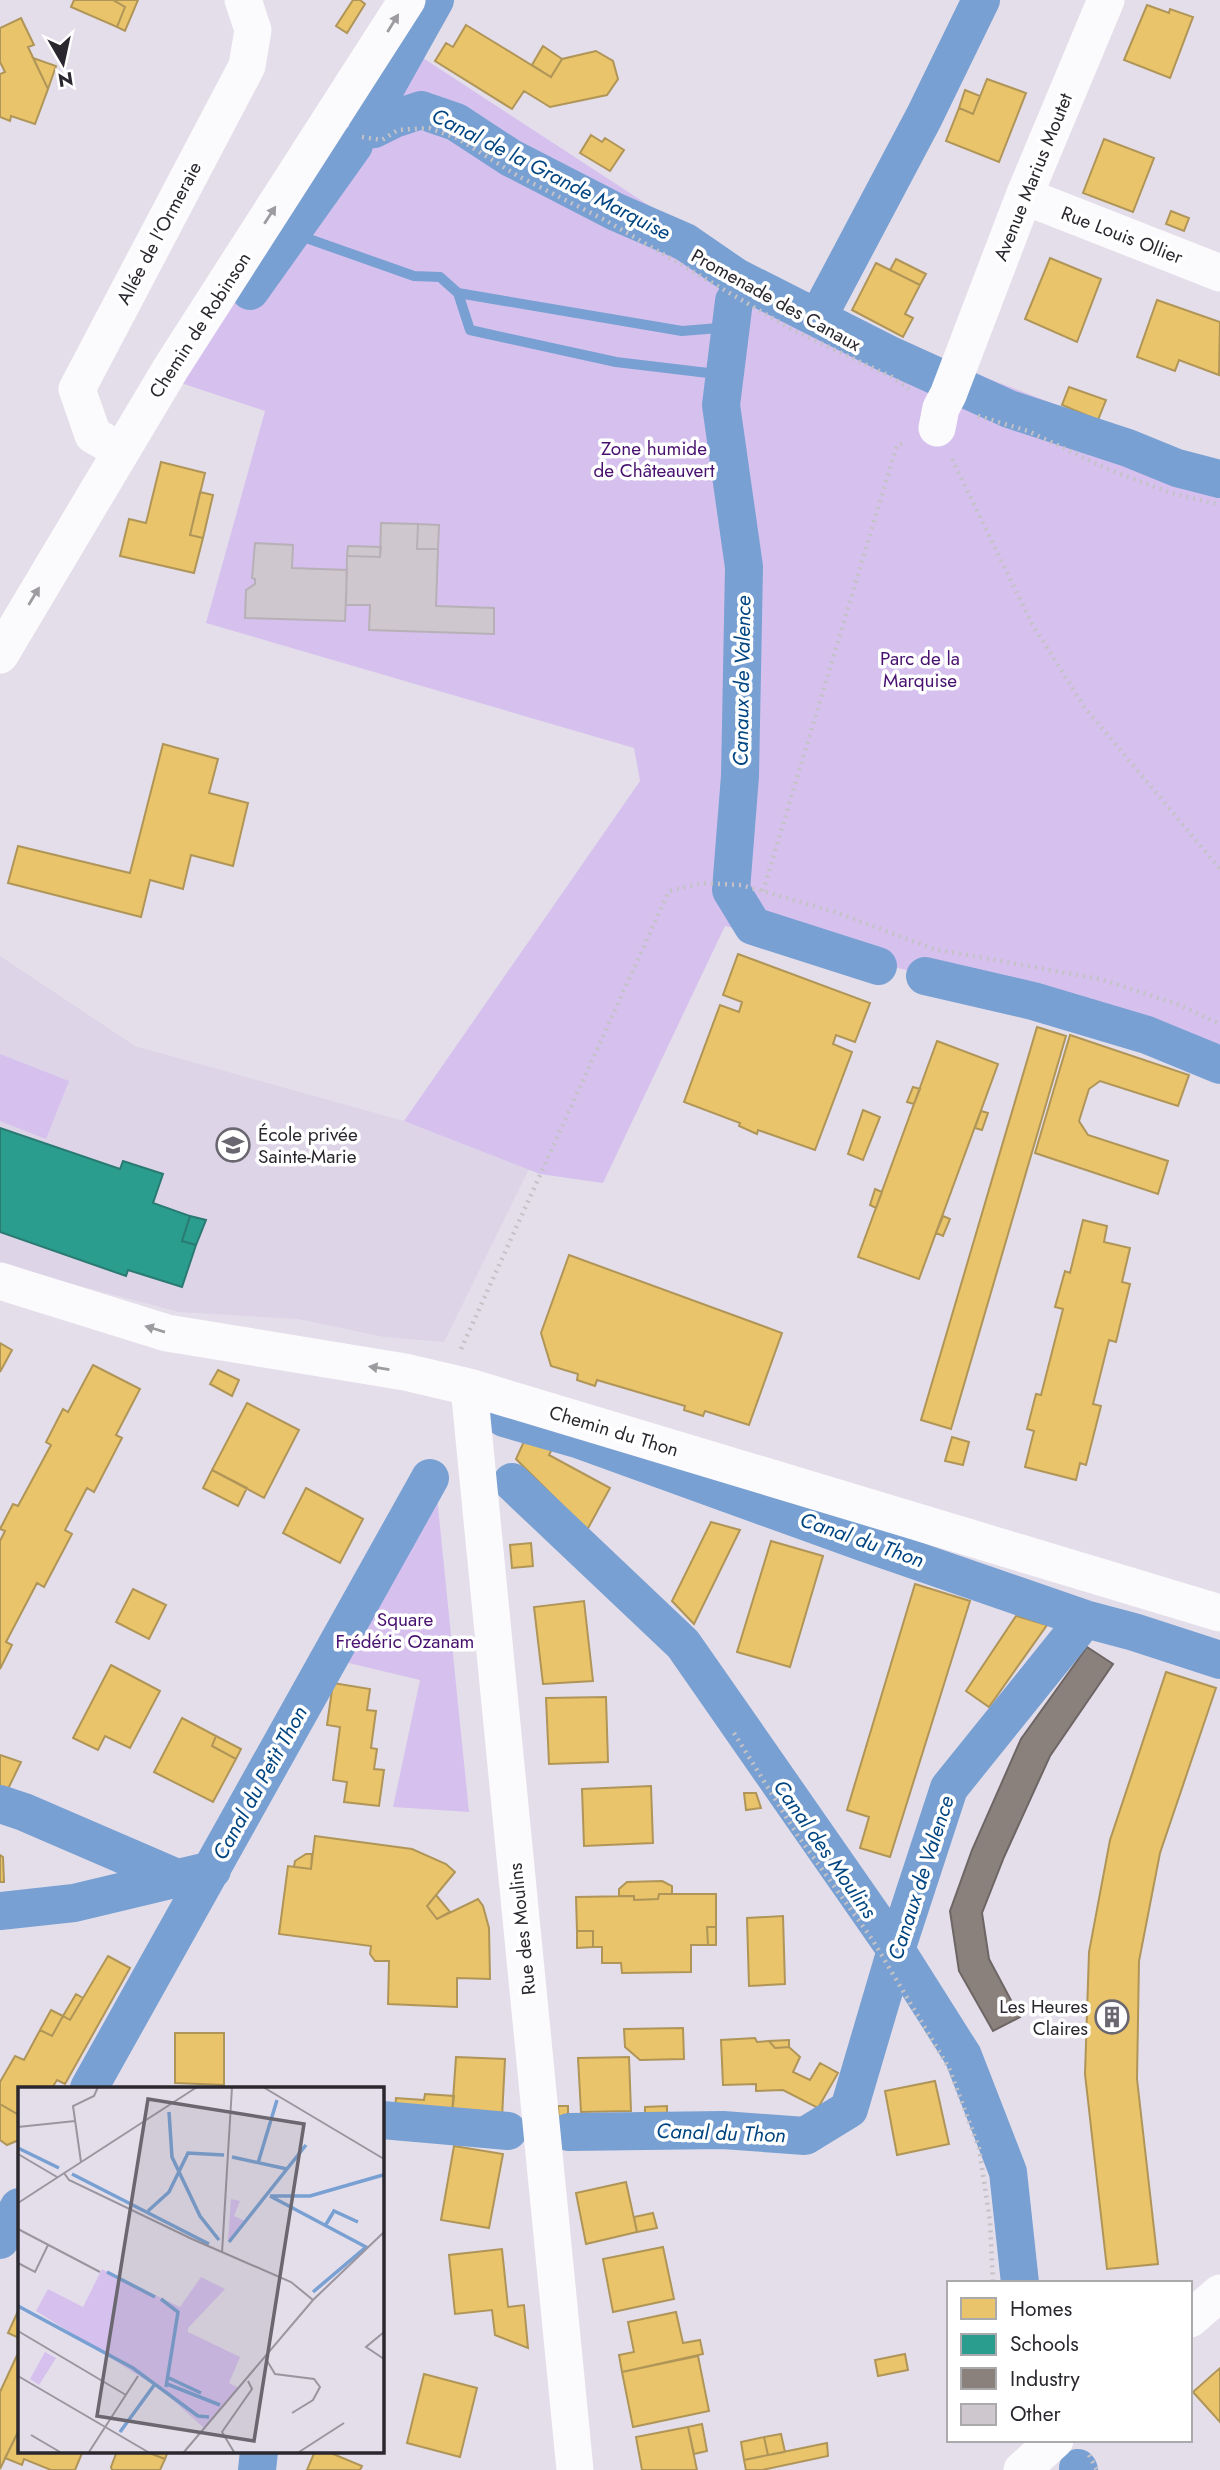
<svg xmlns="http://www.w3.org/2000/svg" width="1220" height="2470" font-family="Jost,sans-serif">
	<style>
		.built { fill: #ddd4e8 }
		.green { fill: #d6c1ee }
		.homes { fill: #e9c46a; stroke: #b09558; stroke-width: 2 }
		.schools { fill: #2a9d8f; stroke: #2a7a72; stroke-width: 2 }
		.industry { fill: #8a817c; stroke: #6d6665; stroke-width: 2 }
		.lines { fill: none; stroke-linecap: round; stroke-linejoin: round }
		.stream { stroke: #79a0d2; stroke-width: 10 }
		.canal { stroke: #79a0d2; stroke-width: 38 }
		.building { fill: #cec7ce; stroke: #b7b0b7; stroke-width: 2 }
		.path { stroke: #c4c2c6; stroke-width: 4.5; stroke-dasharray: 2 5; stroke-linecap: butt }
		.minor { stroke: #fbfafc; stroke-width: 37 }
		.oneway { fill: #9d9b9f }
		.labels { text-anchor: middle; dominant-baseline: central; stroke-width: 7; stroke-linejoin: round; paint-order: stroke }
		.street-label { font-size: 19px; fill: #2a272e; stroke: #fff }
		.park-label { font-size: 19px; fill: #48116f; stroke: #fff }
		.poi-label { font-size: 19px; fill: #2a272e; stroke: #fff; text-anchor: start }
		.water-label { font-size: 21px; font-style: italic; fill: #004582; stroke: #fff }
		.inset-river { fill: none; stroke: #79a0d2; stroke-width: 3.5 }
		.inset-road { fill: none; stroke: #9a959f; stroke-width: 2 }
		.view { fill: #6b6770; fill-opacity: 0.15; stroke: #6b6770; stroke-width: 3.5 }
		.inset-edge { fill: none; stroke: #2a272e; stroke-width: 3.5 }
	</style>
	<rect width="100%" height="100%" fill="#e4deea"/>
	<path class="built" d="M 0,956 L 135,1046 L 404,1121 L 529,1169 L 444,1342 L 384,1337 L 298,1319 L 179,1312 L 0,1265 Z"/>
	<path class="green" d="M 397,41 L 751,272 L 987,378 L 1220,468 L 1220,1065 L 1147,1035 L 1033,1001 L 725,926 L 603,1183 L 540,1174 L 404,1121 L 640,781 L 634,748 L 206,623 L 265,411 L 181,383 Z
		M 0,1054 L 69,1081 L 46,1139 L 0,1121 Z
		M 436,1487 L 469,1812 L 393,1807 L 420,1680 L 336,1660 Z"/>
	<path class="homes" d="M 74,0 L 113,0 L 125,7 L 117,27 L 71,7 Z
		M 113,0 L 138,0 L 125,31 L 117,27 L 125,7 Z
		M 353,0 L 360,0 L 365,4 L 347,33 L 336,26 Z
		M 1147,5 L 1169,13 L 1170,9 L 1193,17 L 1170,78 L 1124,60 Z
		M 21,18 L 34,45 L 28,47 L 48,89 L 35,124 L 11,116 L 10,121 L 0,117 L 0,74 L 5,72 L 0,62 L 0,28 Z
		M 466,25 L 551,77 L 562,59 L 596,51 L 613,61 L 618,79 L 607,95 L 550,107 L 524,91 L 512,109 L 435,61 L 446,43 L 453,47 Z
		M 543,46 L 562,59 L 551,77 L 532,65 Z
		M 33,58 L 56,66 L 48,89 Z
		M 987,79 L 1026,93 L 999,162 L 946,141 L 959,108 L 973,114 Z
		M 965,90 L 980,96 L 973,114 L 959,108 Z
		M 591,135 L 602,142 L 605,138 L 624,150 L 610,171 L 580,153 Z
		M 1104,139 L 1154,158 L 1133,212 L 1083,193 Z
		M 1171,211 L 1189,218 L 1184,231 L 1166,224 Z
		M 1050,258 L 1101,279 L 1077,342 L 1025,319 Z
		M 896,259 L 926,274 L 920,285 L 890,270 Z
		M 876,263 L 920,285 L 905,314 L 913,318 L 903,337 L 852,310 Z
		M 1157,300 L 1220,322 L 1219,375 L 1179,360 L 1175,371 L 1137,357 Z
		M 1069,387 L 1106,400 L 1098,420 L 1062,405 Z
		M 161,462 L 205,473 L 190,535 L 203,538 L 194,573 L 120,556 L 129,519 L 146,523 Z
		M 200,492 L 213,495 L 203,538 L 190,535 Z
		M 163,744 L 218,759 L 209,793 L 248,803 L 233,866 L 191,855 L 183,889 L 150,880 L 141,917 L 8,883 L 18,846 L 130,873 Z
		M 738,954 L 870,1003 L 855,1042 L 836,1035 L 833,1044 L 852,1052 L 815,1150 L 758,1130 L 757,1134 L 739,1126 L 740,1123 L 684,1102 L 720,1005 L 739,1012 L 742,1002 L 723,995 Z
		M 1037,1027 L 1066,1036 L 951,1429 L 921,1420 Z
		M 1070,1035 L 1189,1075 L 1178,1106 L 1100,1081 L 1089,1089 L 1079,1121 L 1088,1135 L 1168,1161 L 1158,1194 L 1035,1153 Z
		M 937,1041 L 998,1064 L 919,1279 L 858,1257 Z
		M 913,1087 L 920,1089 L 914,1104 L 907,1102 Z
		M 863,1110 L 880,1117 L 863,1160 L 848,1154 Z
		M 981,1111 L 988,1113 L 982,1130 L 975,1128 Z
		M 875,1189 L 882,1192 L 876,1208 L 870,1205 Z
		M 943,1216 L 950,1219 L 943,1236 L 936,1233 Z
		M 1083,1220 L 1107,1226 L 1104,1242 L 1130,1248 L 1122,1282 L 1130,1284 L 1116,1342 L 1109,1340 L 1093,1404 L 1101,1406 L 1086,1465 L 1080,1463 L 1076,1480 L 1025,1467 L 1034,1431 L 1027,1429 L 1036,1394 L 1041,1395 L 1063,1309 L 1055,1307 L 1065,1271 L 1070,1273 Z
		M 569,1255 L 782,1333 L 749,1425 L 705,1411 L 703,1416 L 684,1410 L 685,1406 L 597,1380 L 595,1386 L 577,1380 L 578,1374 L 551,1366 L 541,1333 Z
		M 0,1343 L 12,1350 L 0,1372 Z
		M 93,1365 L 140,1389 L 116,1435 L 122,1438 L 94,1492 L 87,1488 L 65,1530 L 72,1534 L 44,1587 L 37,1583 L 6,1642 L 12,1645 L 0,1669 L 0,1541 L 5,1531 L 0,1529 L 13,1504 L 18,1506 L 51,1445 L 46,1442 L 63,1409 L 68,1412 Z
		M 218,1370 L 239,1380 L 232,1396 L 210,1384 Z
		M 247,1403 L 299,1430 L 264,1498 L 212,1470 Z
		M 526,1437 L 554,1445 L 549,1455 L 610,1488 L 587,1530 L 516,1459 Z
		M 952,1437 L 969,1442 L 963,1465 L 945,1461 Z
		M 212,1470 L 247,1488 L 238,1506 L 203,1488 Z
		M 306,1488 L 363,1519 L 340,1563 L 283,1533 Z
		M 711,1522 L 740,1530 L 694,1624 L 672,1601 Z
		M 771,1541 L 823,1556 L 790,1667 L 737,1652 Z
		M 531,1543 L 533,1566 L 512,1568 L 510,1545 Z
		M 915,1584 L 970,1601 L 890,1857 L 860,1848 L 869,1817 L 847,1810 Z
		M 133,1589 L 166,1605 L 149,1639 L 116,1622 Z
		M 584,1601 L 593,1681 L 543,1684 L 534,1607 Z
		M 1016,1616 L 1047,1625 L 989,1707 L 966,1691 Z
		M 111,1665 L 160,1691 L 130,1748 L 105,1736 L 98,1750 L 73,1738 Z
		M 1166,1672 L 1216,1688 L 1160,1853 L 1139,1961 L 1137,2079 L 1158,2264 L 1107,2269 L 1085,2074 L 1089,1952 L 1110,1840 Z
		M 333,1683 L 370,1689 L 367,1710 L 376,1711 L 371,1748 L 377,1749 L 374,1769 L 384,1770 L 379,1806 L 344,1802 L 347,1782 L 333,1780 L 340,1727 L 327,1725 Z
		M 606,1697 L 608,1762 L 549,1764 L 546,1698 Z
		M 182,1718 L 216,1736 L 212,1746 L 236,1759 L 213,1802 L 154,1772 Z
		M 216,1736 L 241,1749 L 236,1759 L 212,1746 Z
		M 0,1755 L 21,1762 L 7,1791 L 0,1788 Z
		M 651,1786 L 653,1843 L 584,1846 L 582,1789 Z
		M 744,1793 L 756,1793 L 761,1808 L 746,1810 Z
		M 315,1836 L 412,1849 L 446,1864 L 455,1872 L 427,1906 L 437,1919 L 478,1899 L 483,1906 L 489,1928 L 490,1979 L 457,1978 L 457,2007 L 388,2004 L 389,1961 L 375,1961 L 370,1954 L 371,1946 L 279,1934 L 288,1866 L 311,1869 Z
		M 306,1854 L 312,1854 L 311,1869 L 294,1867 L 295,1861 Z
		M 0,1855 L 3,1857 L 4,1882 L 0,1882 Z
		M 662,1881 L 672,1886 L 672,1894 L 659,1894 L 658,1899 L 634,1900 L 634,1896 L 619,1896 L 619,1889 L 627,1882 Z
		M 659,1894 L 716,1894 L 716,1927 L 707,1927 L 708,1945 L 691,1945 L 691,1972 L 622,1973 L 621,1963 L 602,1963 L 602,1947 L 593,1947 L 593,1931 L 577,1931 L 576,1897 L 634,1896 L 634,1900 L 658,1899 Z
		M 436,1895 L 450,1912 L 437,1919 L 427,1906 Z
		M 783,1916 L 785,1984 L 749,1986 L 747,1918 Z
		M 707,1927 L 716,1927 L 716,1945 L 708,1945 Z
		M 577,1931 L 593,1931 L 593,1947 L 577,1948 Z
		M 108,1956 L 130,1968 L 65,2084 L 57,2080 L 52,2088 L 19,2088 L 19,2115 L 0,2104 L 0,2082 L 15,2056 L 24,2060 L 40,2030 L 52,2036 L 63,2016 L 70,2020 Z
		M 76,1994 L 83,1998 L 70,2020 L 63,2016 Z
		M 51,2010 L 63,2016 L 52,2036 L 40,2030 Z
		M 683,2028 L 684,2059 L 640,2060 L 625,2047 L 624,2029 Z
		M 175,2033 L 224,2033 L 224,2085 L 175,2083 Z
		M 755,2038 L 757,2042 L 769,2041 L 775,2048 L 789,2047 L 800,2057 L 793,2072 L 810,2080 L 820,2063 L 838,2073 L 818,2108 L 783,2090 L 756,2091 L 756,2084 L 723,2085 L 721,2040 Z
		M 789,2040 L 789,2047 L 775,2048 L 769,2041 Z
		M 456,2057 L 505,2059 L 502,2118 L 452,2114 Z
		M 629,2057 L 631,2111 L 581,2112 L 578,2058 Z
		M 935,2081 L 949,2144 L 897,2155 L 885,2091 Z
		M 425,2094 L 454,2096 L 452,2114 L 395,2109 L 396,2098 L 424,2100 Z
		M 0,2104 L 19,2115 L 19,2140 L 7,2145 L 0,2140 Z
		M 558,2106 L 568,2106 L 568,2122 L 559,2123 Z
		M 667,2106 L 667,2120 L 645,2120 L 645,2107 Z
		M 454,2146 L 503,2154 L 489,2228 L 441,2220 Z
		M 626,2182 L 637,2232 L 586,2244 L 576,2193 Z
		M 653,2213 L 657,2228 L 637,2232 L 634,2217 Z
		M 663,2247 L 674,2299 L 613,2312 L 603,2259 Z
		M 502,2249 L 508,2307 L 524,2305 L 528,2348 L 495,2335 L 492,2310 L 455,2314 L 449,2255 Z
		M 19,2309 L 19,2338 L 8,2333 Z
		M 676,2312 L 683,2343 L 700,2340 L 703,2354 L 622,2372 L 619,2355 L 634,2352 L 628,2322 Z
		M 19,2351 L 19,2430 L 0,2469 L 0,2392 Z
		M 905,2354 L 908,2370 L 878,2376 L 875,2360 Z
		M 698,2356 L 709,2411 L 633,2427 L 622,2372 Z
		M 1220,2368 L 1220,2422 L 1193,2392 Z
		M 424,2374 L 477,2388 L 460,2457 L 407,2443 Z
		M 702,2424 L 707,2451 L 694,2454 L 688,2427 Z
		M 688,2427 L 697,2470 L 642,2470 L 636,2437 Z
		M 19,2430 L 19,2451 L 83,2451 L 75,2470 L 51,2470 L 24,2459 L 22,2465 L 5,2458 Z
		M 781,2434 L 785,2452 L 768,2455 L 764,2437 Z
		M 764,2437 L 768,2455 L 744,2460 L 741,2442 Z
		M 827,2443 L 828,2456 L 762,2470 L 746,2470 L 744,2460 Z
		M 117,2451 L 144,2451 L 165,2459 L 160,2470 L 112,2470 L 111,2467 Z
		M 144,2451 L 168,2451 L 165,2459 Z
		M 315,2451 L 326,2451 L 362,2466 L 360,2470 L 307,2470 Z"/>
	<path class="schools" d="M 0,1128 L 120,1169 L 123,1161 L 163,1174 L 153,1203 L 190,1216 L 182,1241 L 196,1245 L 182,1287 L 128,1270 L 126,1276 L 0,1232 Z
		M 190,1216 L 206,1220 L 196,1245 L 182,1241 Z"/>
	<path class="industry" d="M 1087,1647 L 1113,1664 L 1050,1756 L 1004,1857 L 982,1913 L 989,1959 L 1020,2017 L 993,2031 L 959,1971 L 950,1911 L 972,1850 L 1021,1739 Z"/>
	<g class="lines">
		<path class="stream" d="M 292,233 L 414,276 L 440,277 L 458,293 L 682,331 L 731,327
			M 458,293 L 470,330 L 616,362 L 725,375"/>
		<path class="canal" d="M 435,0 L 388,84 L 368,125 L 374,129 L 394,119 L 421,110 L 456,122 L 511,158 L 616,212 L 685,242 L 736,277 L 888,354 L 1009,409 L 1128,448 L 1177,468 L 1220,479
			M 250,291 L 354,145
			M 734,301 L 721,405 L 744,567 L 740,776 L 731,890 L 753,926 L 878,966
			M 818,317 L 924,117 L 981,0
			M 925,976 L 1033,1001 L 1147,1035 L 1220,1065
			M 504,1418 L 577,1439 L 862,1542 L 1085,1619 L 1134,1632 L 1220,1660
			M 512,1482 L 683,1644 L 896,1950 L 963,2056 L 1008,2172 L 1020,2283
			M 0,1804 L 24,1812 L 177,1878
			M 0,1911 L 74,1903 L 212,1870
			M 89,2088 L 430,1478
			M 382,2120 L 508,2131
			M 569,2132 L 723,2130 L 805,2136 L 849,2109 L 896,1950 L 949,1788 L 1085,1619
			M 0,2240 L 19,2207
			M 1078,2468 L 1079,2470
			M 257,2470 L 259,2451"/>
	</g>
	<path class="building" d="M 381,523 L 418,524 L 417,549 L 438,549 L 436,606 L 494,608 L 494,634 L 369,630 L 370,605 L 346,605 L 347,556 L 380,557 Z
		M 418,524 L 439,525 L 438,549 L 417,549 Z
		M 255,543 L 293,545 L 292,568 L 347,570 L 345,621 L 245,618 L 246,590 L 255,584 L 255,579 L 252,578 Z
		M 348,546 L 381,547 L 380,557 L 347,556 Z"/>
	<g class="lines">
		<path class="path" d="M 362,137 L 382,140 L 398,130 L 429,128 L 457,138 L 518,176 L 605,220 L 791,329 L 892,377 L 909,389
			M 978,416 L 1028,431 L 1107,469 L 1171,493 L 1220,505
			M 952,459 L 1032,624 L 1085,708 L 1220,869
			M 763,891 L 897,445 L 906,442
			M 461,1349 L 669,891 L 702,883 L 741,885 L 835,912 L 934,949 L 1100,979 L 1177,1004 L 1220,1024
			M 734,1733 L 798,1836 L 872,1939 L 949,2068 L 979,2148 L 990,2221 L 993,2283
			M 1089,2455 L 1097,2470"/>
		<path class="minor" d="M 1024,196 L 1220,273
			M 937,428 L 941,408 L 948,395 L 1024,196 L 1106,0
			M 121,451 L 93,435 L 77,389 L 247,66 L 253,30 L 243,0
			M 0,655 L 171,368 L 407,0
			M 0,1281 L 167,1333 L 405,1372 L 469,1387 L 1220,1613
			M 469,1387 L 575,2470
			M 1190,2319 L 1220,2293
			M 1022,2470 L 1055,2440"/>
	</g>
	<defs><path id="oneway-solid" d="M-6-.8H1V-3.2L6.5 0L1 3.2V.8H-6Z" transform="scale(1.75)"/></defs>
	<g class="oneway">
		<use href="#oneway-solid" transform="translate(393 23) rotate(-58)"/>
		<use href="#oneway-solid" transform="translate(270 215) rotate(-57)"/>
		<use href="#oneway-solid" transform="translate(34 596) rotate(-59)"/>
		<use href="#oneway-solid" transform="translate(155 1329) rotate(-163)"/>
		<use href="#oneway-solid" transform="translate(379 1368) rotate(-171)"/>
	</g>
	<defs>
		<symbol id="school-ring" viewBox="-11 -11 22 22"><circle r="9.5" fill="#fff" stroke="#6b6770" stroke-width="1.5"/><path d="M0-5L7-2L0 1L-7-2ZM-4 1L0 2.5L4 1V4Q0 6-4 4Z" fill="#6b6770"/></symbol>
		<symbol id="building-ring" viewBox="-11 -11 22 22"><circle r="9.5" fill="#fff" stroke="#6b6770" stroke-width="1.5"/><path d="M-4-6H4V6H1V3H-1V6H-4ZM-2.5-4.3h1.7v1.8h-1.7ZM.8-4.3h1.7v1.8H.8ZM-2.5-1h1.7V.8h-1.7ZM.8-1h1.7V.8H.8Z" fill="#6b6770"/></symbol>
	</defs>
	<g fill-rule="evenodd">
		<use href="#school-ring" x="214" y="1126" width="38" height="38"/>
		<use href="#building-ring" x="1093" y="1998" width="38" height="38"/>
	</g>
	<g class="labels">
		<g class="street-label">
			<text transform="translate(1033 177) rotate(-68)">Avenue Marius Moutet</text>
			<text transform="translate(159 233) rotate(-62)">Allée de l'Ormeraie</text>
			<text transform="translate(1122 235) rotate(21)">Rue Louis Ollier</text>
			<text transform="translate(776 300) rotate(29)">Promenade des Canaux</text>
			<text transform="translate(200 325) rotate(-57)">Chemin de Robinson</text>
			<text transform="translate(614 1431) rotate(17)">Chemin du Thon</text>
			<text transform="translate(522 1929) rotate(-96)">Rue des Moulins</text>
		</g>
		<g class="park-label">
			<text x="654" y="448">Zone humide<tspan x="654" dy="22">de Châteauvert</tspan></text>
			<text x="920" y="658">Parc de la<tspan x="920" dy="22">Marquise</tspan></text>
			<text x="405" y="1619">Square<tspan x="405" dy="22">Frédéric Ozanam</tspan></text>
		</g>
		<g class="poi-label">
			<text x="258" y="1134">École privée<tspan x="258" dy="22">Sainte-Marie</tspan></text>
			<text x="1088" y="2006" text-anchor="end">Les Heures<tspan x="1088" dy="22">Claires</tspan></text>
		</g>
		<g class="water-label">
			<text transform="translate(551 174) rotate(27)">Canal de la Grande Marquise</text>
			<text transform="translate(742 681) rotate(-89)">Canaux de Valence</text>
			<text transform="translate(862 1540) rotate(19)">Canal du Thon</text>
			<text transform="translate(260 1783) rotate(-61)">Canal du Petit Thon</text>
			<text transform="translate(825 1849) rotate(55)">Canal des Moulins</text>
			<text transform="translate(921 1878) rotate(-72)">Canaux de Valence</text>
			<text transform="translate(721 2133) rotate(2)">Canal du Thon</text>
		</g>
	</g>
	<g transform="translate(18 2087)">
		<rect width="366" height="366" fill="#e4deea"/>
		<path d="M 213,112 L 222,114 L 216,129 L 227,134 L 210,154 ZM 84,182 L 162,220 L 183,190 L 207,202 L 170,241 L 170,245 L 222,270 L 211,296 L 221,301 L 186,341 L 145,304 L 18,224 L 30,202 L 65,220 ZM 27,265 L 38,271 L 21,298 L 12,292 Z" fill="#d6c1ee"/>
		<path class="inset-river" d="M 151,25 L 154,70 L 182,129 L 201,153M 0,61 L 41,81M 214,70 L 269,82M 240,76 L 259,13M 54,87 L 191,157M 252,109 L 348,160 L 295,205M 252,109 L 292,109 L 365,88M 130,124 L 151,105 L 170,66 L 206,68M 307,139 L 316,124 L 340,135M 211,155 L 288,58M 89,185 L 137,210M 143,212 L 160,225 L 148,300M 0,219 L 115,281 L 180,329 L 191,330M 151,291 L 183,306M 149,297 L 202,318M 102,345 L 137,297"/>
		<path class="inset-road" d="M 245,0 L 366,72M 0,40 L 57,34M 0,67 L 39,90M 63,75 L 55,19 L 76,9 L 80,0M 46,86 L 51,93 L 174,152 L 273,195 L 295,213M 0,116 L 179,0M 0,142 L 82,185M 204,166 L 214,0M 0,176 L 17,185 L 30,158M 0,244 L 108,308M 366,245 L 348,260 L 366,272M 248,272 L 257,287 L 296,292 L 302,300 L 295,313 L 274,326M 0,289 L 130,365M 13,348 L 42,365M 71,365 L 120,289M 166,365 L 295,213 L 366,145M 216,365 L 204,345 L 234,302 L 230,294M 281,365 L 326,336"/>
		<path class="view" d="M 130,12 L 286,37 L 236,354 L 79,329 Z"/>
		<rect width="366" height="366" class="inset-edge"/>
	</g>
	<rect x="947" y="2281" width="245" height="161" fill="#ffffff" stroke="#aaa9ab" stroke-width="2"/>
	<rect x="961" y="2298" width="35" height="21" fill="#e9c46a" stroke="#aaa9ab" stroke-width="2"/>
	<text x="1010" y="2316" font-size="21" fill="#2a272e">Homes</text>
	<rect x="961" y="2334" width="35" height="21" fill="#2a9d8f" stroke="#aaa9ab" stroke-width="2"/>
	<text x="1010" y="2351" font-size="21" fill="#2a272e">Schools</text>
	<rect x="961" y="2368" width="35" height="21" fill="#8a817c" stroke="#aaa9ab" stroke-width="2"/>
	<text x="1010" y="2386" font-size="21" fill="#2a272e">Industry</text>
	<rect x="961" y="2404" width="35" height="21" fill="#cec7ce" stroke="#aaa9ab" stroke-width="2"/>
	<text x="1010" y="2421" font-size="21" fill="#2a272e">Other</text>
	<g transform="translate(63 63) rotate(171)" stroke="#ffffff" stroke-width="5" paint-order="stroke">
	<path d="M0-5L12 26L0 18L-12 26Z" fill="#2a272e"/>
	<text y="-10" font-size="19" font-weight="bold" text-anchor="middle" fill="#2a272e">N</text>
	</g>
</svg>
